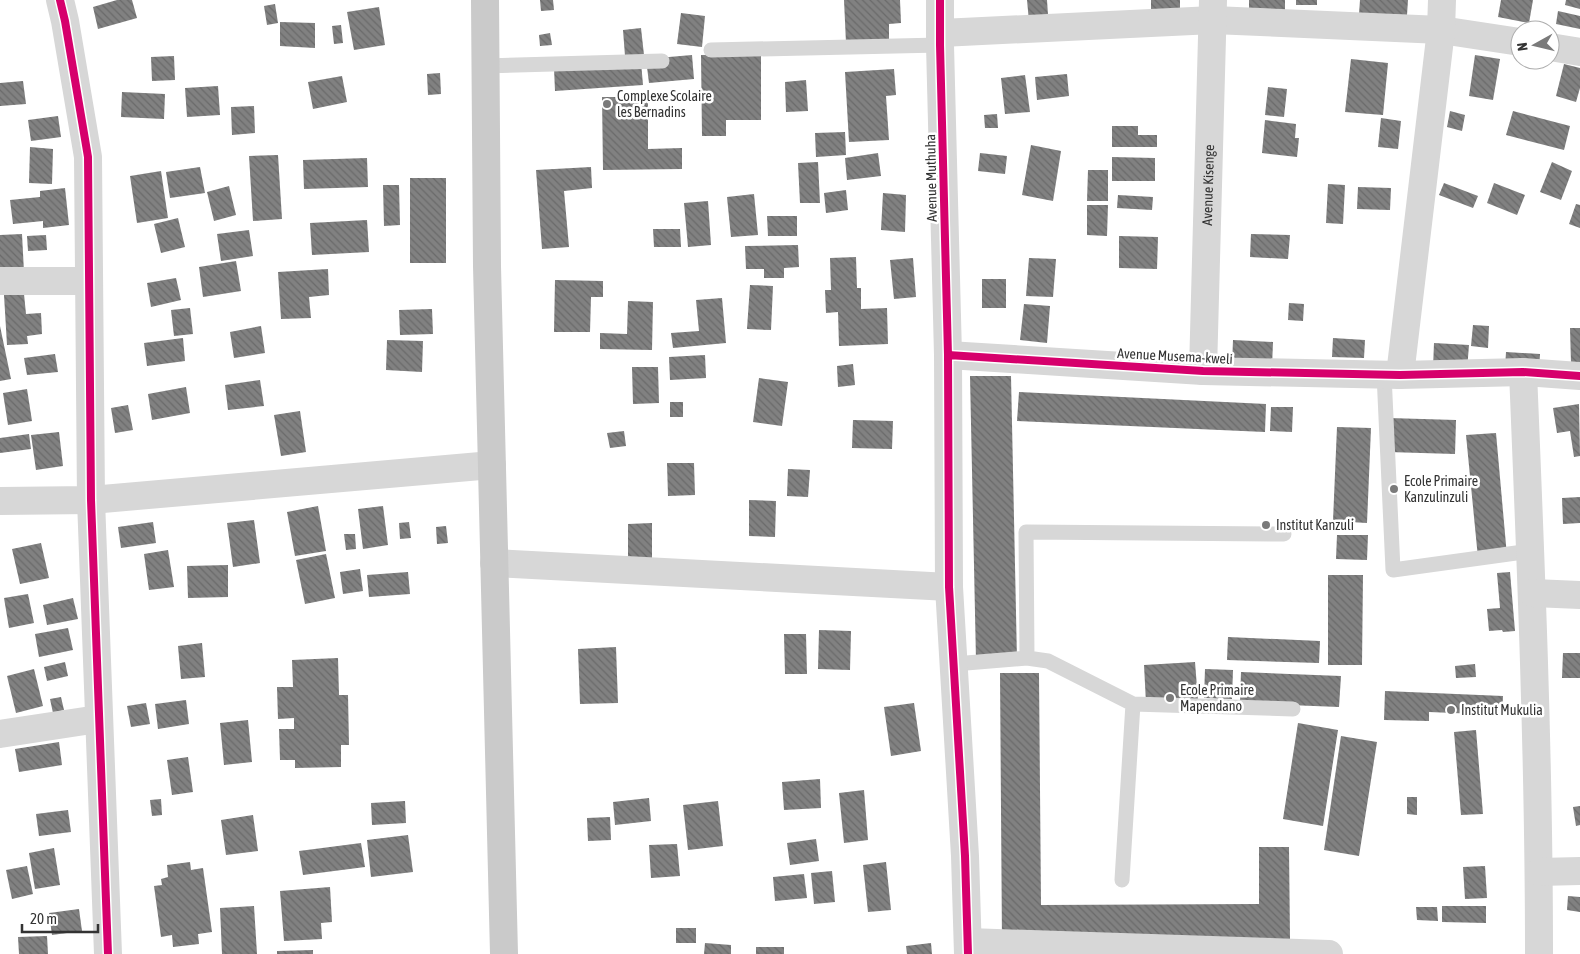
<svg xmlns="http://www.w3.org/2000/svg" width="1580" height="954" font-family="'Asap Condensed',sans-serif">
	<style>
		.building { fill: url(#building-back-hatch) }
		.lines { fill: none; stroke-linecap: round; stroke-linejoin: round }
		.lane { stroke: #d7d7d7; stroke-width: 15 }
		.street { stroke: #d7d7d7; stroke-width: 28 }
		.primary { stroke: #cacaca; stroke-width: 28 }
		.cycleway-casing { stroke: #fff; stroke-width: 11 }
		.cycleway { stroke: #d6006c; stroke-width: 8 }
		.poi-dot { fill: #7a7a7a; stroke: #fff; stroke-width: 2 }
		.labels { text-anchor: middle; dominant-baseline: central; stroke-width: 5; stroke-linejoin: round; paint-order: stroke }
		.poi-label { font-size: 14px; fill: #333; stroke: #fff; text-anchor: start }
		.street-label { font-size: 14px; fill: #333; stroke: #fff }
	</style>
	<defs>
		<pattern id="building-back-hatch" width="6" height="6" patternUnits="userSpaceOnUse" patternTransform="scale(1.25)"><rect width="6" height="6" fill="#818181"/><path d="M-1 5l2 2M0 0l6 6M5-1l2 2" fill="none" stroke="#6a6a6a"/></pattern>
	</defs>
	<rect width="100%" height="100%" fill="#fff"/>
	<path class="building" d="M 117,0 L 132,0 L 137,18 L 98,29 L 93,7 Z
		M 540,0 L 553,0 L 554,10 L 541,11 Z
		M 844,0 L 900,0 L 901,23 L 889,24 L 889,40 L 846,43 Z
		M 1027,0 L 1047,0 L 1049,30 L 1030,32 Z
		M 1151,0 L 1180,0 L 1180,19 L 1151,18 Z
		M 1249,0 L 1285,0 L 1285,19 L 1249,20 Z
		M 1296,0 L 1317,0 L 1317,5 L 1296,5 Z
		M 1360,0 L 1408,0 L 1407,15 L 1359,14 Z
		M 1501,0 L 1533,0 L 1529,23 L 1498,17 Z
		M 1566,0 L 1580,0 L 1580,9 L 1565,5 Z
		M 275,4 L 278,23 L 267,25 L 264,6 Z
		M 379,7 L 385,45 L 354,50 L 347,12 Z
		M 1558,11 L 1580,16 L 1580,29 L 1556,24 Z
		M 681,13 L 705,16 L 702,47 L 677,44 Z
		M 280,22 L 315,23 L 315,48 L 280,46 Z
		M 341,25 L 343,43 L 334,44 L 332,26 Z
		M 641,28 L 644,55 L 625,56 L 623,30 Z
		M 550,33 L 552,45 L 540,46 L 539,35 Z
		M 761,54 L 761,120 L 726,120 L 726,136 L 702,136 L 701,55 Z
		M 692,55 L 694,79 L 649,83 L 646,59 Z
		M 1475,55 L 1500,59 L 1493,100 L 1469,96 Z
		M 174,56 L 175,80 L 152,81 L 151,57 Z
		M 1351,59 L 1388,63 L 1383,115 L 1345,112 Z
		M 641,62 L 643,85 L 555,91 L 554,68 Z
		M 1564,64 L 1580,68 L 1580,88 L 1576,102 L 1556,96 Z
		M 894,69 L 896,95 L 886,96 L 889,140 L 849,142 L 845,72 Z
		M 440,73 L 441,94 L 428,95 L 427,74 Z
		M 1067,74 L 1069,96 L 1037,100 L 1035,77 Z
		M 1025,75 L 1030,112 L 1005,114 L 1001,78 Z
		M 342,76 L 347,102 L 313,109 L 308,82 Z
		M 806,80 L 808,111 L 786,112 L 785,82 Z
		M 23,81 L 26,104 L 0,106 L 0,83 Z
		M 218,86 L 220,115 L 187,117 L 185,88 Z
		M 1268,87 L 1287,89 L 1284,117 L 1265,115 Z
		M 122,92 L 165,94 L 164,119 L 121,117 Z
		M 602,97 L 648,97 L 648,149 L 682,148 L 682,169 L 603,170 Z
		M 254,106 L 255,133 L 232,135 L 231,107 Z
		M 1450,111 L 1465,115 L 1462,131 L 1447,127 Z
		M 1513,111 L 1570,126 L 1564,150 L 1506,135 Z
		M 997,114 L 998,128 L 985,128 L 984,115 Z
		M 58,116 L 61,137 L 31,141 L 28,120 Z
		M 1381,118 L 1401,121 L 1398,149 L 1378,147 Z
		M 1265,120 L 1296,124 L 1295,138 L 1299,138 L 1297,157 L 1262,153 Z
		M 1112,126 L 1138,126 L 1138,135 L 1157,135 L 1157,147 L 1112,147 Z
		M 845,132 L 846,155 L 816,157 L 815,133 Z
		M 1031,145 L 1061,151 L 1053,201 L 1022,195 Z
		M 30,147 L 53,149 L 52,184 L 29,183 Z
		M 878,153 L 881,176 L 847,180 L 845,158 Z
		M 980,153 L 1007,156 L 1005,174 L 978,171 Z
		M 278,155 L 282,219 L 253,221 L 249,156 Z
		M 1112,157 L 1155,158 L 1155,181 L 1112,181 Z
		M 367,158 L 368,187 L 304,189 L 303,160 Z
		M 818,162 L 820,203 L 800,203 L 798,163 Z
		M 1552,162 L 1572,171 L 1561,200 L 1540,192 Z
		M 200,167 L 205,193 L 170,198 L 166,172 Z
		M 591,167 L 592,188 L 564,191 L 569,247 L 542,249 L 536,170 Z
		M 1088,170 L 1108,170 L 1108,201 L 1087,201 Z
		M 161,171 L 168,218 L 137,223 L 130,176 Z
		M 410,178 L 446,178 L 446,263 L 410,263 Z
		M 1444,183 L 1478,196 L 1473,208 L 1439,195 Z
		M 1494,183 L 1525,195 L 1517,215 L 1487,203 Z
		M 1328,184 L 1345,185 L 1343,224 L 1326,223 Z
		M 383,185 L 399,185 L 400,225 L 384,226 Z
		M 229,186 L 236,215 L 214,221 L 207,192 Z
		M 1358,187 L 1391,188 L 1390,210 L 1357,209 Z
		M 65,188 L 69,225 L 43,228 L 43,221 L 13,224 L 10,200 L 40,197 L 40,191 Z
		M 846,190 L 848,210 L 826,213 L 824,193 Z
		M 883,193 L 906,195 L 905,232 L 881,230 Z
		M 754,194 L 758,235 L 731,237 L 727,197 Z
		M 1118,195 L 1153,197 L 1152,210 L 1117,208 Z
		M 708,201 L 711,245 L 688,247 L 684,203 Z
		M 1576,204 L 1580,205 L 1580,228 L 1569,224 Z
		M 1087,205 L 1108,205 L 1107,236 L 1087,235 Z
		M 767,216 L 797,216 L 797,236 L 768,236 Z
		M 178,218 L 185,247 L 161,253 L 154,224 Z
		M 367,220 L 369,252 L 312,255 L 310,223 Z
		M 653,229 L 680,229 L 681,247 L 654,247 Z
		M 249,230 L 253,256 L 221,261 L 217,234 Z
		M 22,234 L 24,272 L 0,273 L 0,235 Z
		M 1251,234 L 1290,235 L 1288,259 L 1250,257 Z
		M 46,235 L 47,250 L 28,251 L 27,236 Z
		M 1119,236 L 1158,237 L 1157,269 L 1119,268 Z
		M 798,245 L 799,267 L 784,268 L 784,278 L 764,278 L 764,269 L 746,269 L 745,246 Z
		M 856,257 L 857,288 L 861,288 L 861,309 L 887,308 L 888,344 L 839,346 L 838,312 L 826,313 L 825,290 L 831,290 L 830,258 Z
		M 913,258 L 916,297 L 894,299 L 890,260 Z
		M 1029,258 L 1056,259 L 1053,297 L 1026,296 Z
		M 236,261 L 241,291 L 203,297 L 199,267 Z
		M 328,269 L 329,295 L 309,297 L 311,318 L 281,319 L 278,272 Z
		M 176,278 L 181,300 L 151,307 L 147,283 Z
		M 982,279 L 1006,279 L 1006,308 L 982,308 Z
		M 555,280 L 603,281 L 603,297 L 591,297 L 590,332 L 554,332 Z
		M 750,285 L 773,286 L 771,330 L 747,329 Z
		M 24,294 L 26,314 L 41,313 L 42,334 L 27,336 L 28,344 L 7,345 L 4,295 Z
		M 722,298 L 726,343 L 673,348 L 671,333 L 699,331 L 696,300 Z
		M 628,301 L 653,302 L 652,350 L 600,349 L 600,333 L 627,334 Z
		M 1289,303 L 1304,304 L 1303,321 L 1288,320 Z
		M 1024,304 L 1050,306 L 1047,343 L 1020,340 Z
		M 190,308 L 193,334 L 174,336 L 171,310 Z
		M 432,309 L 433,334 L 400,335 L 399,310 Z
		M 1473,325 L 1489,326 L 1488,348 L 1471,346 Z
		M 0,326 L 11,379 L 0,381 Z
		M 261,326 L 265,353 L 234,358 L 230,332 Z
		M 1570,328 L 1580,328 L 1580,363 L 1571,363 Z
		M 183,338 L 185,361 L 147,366 L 144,343 Z
		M 1333,338 L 1365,340 L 1364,358 L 1332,357 Z
		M 387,340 L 423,341 L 422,372 L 386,370 Z
		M 1233,340 L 1273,342 L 1272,367 L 1232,365 Z
		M 1434,343 L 1469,345 L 1467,370 L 1433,368 Z
		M 1506,352 L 1540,354 L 1539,371 L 1505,369 Z
		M 55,354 L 58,372 L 27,375 L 24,358 Z
		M 705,355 L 706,378 L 670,380 L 669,357 Z
		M 853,364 L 855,385 L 838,387 L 837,366 Z
		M 632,367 L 658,367 L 659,403 L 633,404 Z
		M 970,376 L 1011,376 L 1017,660 L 976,660 Z
		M 759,378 L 788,382 L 782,426 L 753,422 Z
		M 260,380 L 264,406 L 228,410 L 225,385 Z
		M 186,387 L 190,413 L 152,420 L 148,394 Z
		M 27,389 L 32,421 L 8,425 L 3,393 Z
		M 1019,392 L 1266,404 L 1265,432 L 1017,421 Z
		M 670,402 L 683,402 L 683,417 L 670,417 Z
		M 1579,404 L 1580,456 L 1574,457 L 1570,431 L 1557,433 L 1553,408 Z
		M 128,405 L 133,430 L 115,433 L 111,408 Z
		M 1271,407 L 1293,407 L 1292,432 L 1270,431 Z
		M 300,411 L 306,452 L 281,456 L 274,415 Z
		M 1389,418 L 1456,420 L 1455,454 L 1388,452 Z
		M 853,420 L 893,421 L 892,449 L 852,448 Z
		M 1337,427 L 1371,428 L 1367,523 L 1333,521 Z
		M 624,431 L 626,446 L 610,448 L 607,433 Z
		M 59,432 L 63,466 L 36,470 L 31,435 Z
		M 1496,433 L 1507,556 L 1478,558 L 1466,435 Z
		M 29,434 L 31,449 L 0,453 L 0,438 Z
		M 667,463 L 694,463 L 695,495 L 668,496 Z
		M 788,469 L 810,470 L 808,497 L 787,496 Z
		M 1580,497 L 1580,523 L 1563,524 L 1562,498 Z
		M 749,500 L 776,501 L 775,537 L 749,536 Z
		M 318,506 L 326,551 L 295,556 L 287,512 Z
		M 383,506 L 388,545 L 363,549 L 358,509 Z
		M 254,520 L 260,563 L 233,567 L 227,523 Z
		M 153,522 L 156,543 L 121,548 L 118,527 Z
		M 409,522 L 411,538 L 400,539 L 399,523 Z
		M 652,523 L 652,559 L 628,559 L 628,524 Z
		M 446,526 L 448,543 L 437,544 L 436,527 Z
		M 344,534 L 355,534 L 356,549 L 346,550 Z
		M 1337,535 L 1368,535 L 1367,560 L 1336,559 Z
		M 41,543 L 49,578 L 20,584 L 12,549 Z
		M 168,550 L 174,587 L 149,590 L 144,554 Z
		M 326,554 L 335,598 L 305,604 L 296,560 Z
		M 228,565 L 228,597 L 188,598 L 187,566 Z
		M 360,569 L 363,591 L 343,594 L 340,572 Z
		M 408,572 L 410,594 L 369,597 L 367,575 Z
		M 1510,572 L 1515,631 L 1503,632 L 1502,630 L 1489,631 L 1487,609 L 1500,608 L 1497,573 Z
		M 1328,575 L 1363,575 L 1362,665 L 1328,665 Z
		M 28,594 L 34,623 L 9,628 L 4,598 Z
		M 73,598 L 78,619 L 47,625 L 43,605 Z
		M 68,628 L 73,650 L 39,657 L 35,634 Z
		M 819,630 L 851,631 L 850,670 L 818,669 Z
		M 784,634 L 806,634 L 807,674 L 785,674 Z
		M 1228,637 L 1320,641 L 1319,663 L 1227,660 Z
		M 202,643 L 205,677 L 181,679 L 178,646 Z
		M 616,647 L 618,703 L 580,704 L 578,649 Z
		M 1563,653 L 1580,653 L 1580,678 L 1562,678 Z
		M 338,658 L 339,695 L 348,695 L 349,745 L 341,745 L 341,767 L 295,768 L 295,760 L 280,760 L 279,729 L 294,729 L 294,718 L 278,719 L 277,687 L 293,687 L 292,660 Z
		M 65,662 L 68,676 L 47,681 L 44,667 Z
		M 1195,662 L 1198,700 L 1146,703 L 1144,665 Z
		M 1475,664 L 1476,677 L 1456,678 L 1455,666 Z
		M 34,669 L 43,706 L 16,713 L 7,676 Z
		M 1205,669 L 1233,670 L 1232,699 L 1204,698 Z
		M 1241,672 L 1341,676 L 1339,707 L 1240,703 Z
		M 1000,673 L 1039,673 L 1041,905 L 1259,904 L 1259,847 L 1289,847 L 1290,940 L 1002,942 Z
		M 1385,691 L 1503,696 L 1502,715 L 1429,712 L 1429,721 L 1384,720 Z
		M 61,697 L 64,710 L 53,713 L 50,699 Z
		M 186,700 L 189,724 L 158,729 L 155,704 Z
		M 146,703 L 150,724 L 131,727 L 127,706 Z
		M 914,703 L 921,751 L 891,756 L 884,707 Z
		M 248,720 L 252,762 L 224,765 L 220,723 Z
		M 1298,723 L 1338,730 L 1323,826 L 1283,819 Z
		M 1476,730 L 1483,814 L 1461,815 L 1454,732 Z
		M 1341,736 L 1377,742 L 1359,856 L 1324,850 Z
		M 59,742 L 62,765 L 19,772 L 15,749 Z
		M 188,757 L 193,792 L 172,795 L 167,760 Z
		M 820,779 L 821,808 L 784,810 L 782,782 Z
		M 864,790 L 868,840 L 844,843 L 839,793 Z
		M 1407,797 L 1417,797 L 1417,815 L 1407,814 Z
		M 649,798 L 651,821 L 615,825 L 613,802 Z
		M 161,799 L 162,815 L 152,816 L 150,800 Z
		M 405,801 L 406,823 L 372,825 L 371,803 Z
		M 718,801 L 723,846 L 688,850 L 683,805 Z
		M 1580,806 L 1580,825 L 1576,826 L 1573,807 Z
		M 68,810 L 71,832 L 39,836 L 36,814 Z
		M 253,815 L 258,851 L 226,855 L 221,820 Z
		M 610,817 L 611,840 L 588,841 L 587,818 Z
		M 408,835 L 413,872 L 371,877 L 367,840 Z
		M 816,839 L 819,861 L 790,865 L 787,843 Z
		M 361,843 L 365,867 L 303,875 L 299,851 Z
		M 677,844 L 680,876 L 651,878 L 649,845 Z
		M 54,848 L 60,885 L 35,889 L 29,853 Z
		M 190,862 L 191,870 L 203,868 L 212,932 L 198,934 L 199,944 L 173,947 L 172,935 L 161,937 L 154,886 L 162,885 L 161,879 L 168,877 L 167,865 Z
		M 886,862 L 891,910 L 868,912 L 863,865 Z
		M 27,866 L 33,894 L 12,899 L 6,870 Z
		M 1485,866 L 1487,898 L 1465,899 L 1463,867 Z
		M 832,871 L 835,902 L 814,904 L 811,873 Z
		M 804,874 L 807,898 L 775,901 L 773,877 Z
		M 330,887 L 332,922 L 321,923 L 322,939 L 284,941 L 280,891 Z
		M 1568,896 L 1580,897 L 1580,912 L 1567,910 Z
		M 254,906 L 257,954 L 222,954 L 220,908 Z
		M 1442,906 L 1486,906 L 1486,923 L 1442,922 Z
		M 1416,907 L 1437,907 L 1438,921 L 1417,920 Z
		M 79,909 L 82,931 L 52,935 L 49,913 Z
		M 676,928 L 696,928 L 696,943 L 676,943 Z
		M 47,936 L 48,954 L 19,954 L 18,937 Z
		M 705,943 L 731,945 L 731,954 L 704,954 Z
		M 931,943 L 932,954 L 907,954 L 906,946 Z
		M 756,947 L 784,947 L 784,954 L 756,954 Z
		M 313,950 L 313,954 L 277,954 L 277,951 Z"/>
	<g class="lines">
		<path class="lane" d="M 711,50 L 940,45
			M 485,66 L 662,61
			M 1384,374 L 1393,570 L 1531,551
			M 1027,658 L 1048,661 L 1133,704 L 1293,709
			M 954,664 L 1027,658 L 1026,532 L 1284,534
			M 1122,880 L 1133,704"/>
		<g class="street">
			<path d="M 60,0 L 65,21 L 88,157 L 91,500 L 108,954"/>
			<path d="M 940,0 L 940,45 L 948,355 L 949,587 L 965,856 L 968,954"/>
			<path d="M 941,33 L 1213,20 L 1441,30 L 1520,42"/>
			<path d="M 1550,47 L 1580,52"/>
			<path d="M 0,281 L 89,281"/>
			<path d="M 948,355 L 1203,371 L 1400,375 L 1523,372 L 1580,376"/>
			<path id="s1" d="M 1203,371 L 1213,0"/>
			<path d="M 1523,372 C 1531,566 1539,760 1539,954"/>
			<path d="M 1400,375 L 1441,30 L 1442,0"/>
			<path d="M 0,501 L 91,500 L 492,465"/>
			<path d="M 494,563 L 949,587"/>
			<path d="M 1533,593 L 1580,595"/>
			<path d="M 0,734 L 98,719"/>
			<path d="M 1539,872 L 1580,871"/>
			<path d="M 968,942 L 1329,954"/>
		</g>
		<path class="primary" d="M 485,0 L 487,266 L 504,954"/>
		<defs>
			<path id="cycleway" d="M 60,0 L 65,21 L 88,157 L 91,500 L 108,954
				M 940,0 L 940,45 L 948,355 L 949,587 L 965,856 L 968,954
				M 948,355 L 1203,371 L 1400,375 L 1523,372 L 1580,376"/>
		</defs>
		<use href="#cycleway" class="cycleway-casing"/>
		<use href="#cycleway" class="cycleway"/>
	</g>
	<g class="poi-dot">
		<circle cx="607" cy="104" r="5"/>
		<circle cx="1394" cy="489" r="5"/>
		<circle cx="1266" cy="525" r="5"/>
		<circle cx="1170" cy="698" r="5"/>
		<circle cx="1451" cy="710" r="5"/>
	</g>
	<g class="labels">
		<g class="poi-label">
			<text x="617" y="96">Complexe Scolaire<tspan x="617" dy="16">les Bernadins</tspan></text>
			<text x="1404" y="481">Ecole Primaire<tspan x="1404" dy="16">Kanzulinzuli</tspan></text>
			<text x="1276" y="525">Institut Kanzuli</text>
			<text x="1180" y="690">Ecole Primaire<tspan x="1180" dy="16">Mapendano</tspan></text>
			<text x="1461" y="710">Institut Mukulia</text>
		</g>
		<g class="street-label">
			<text transform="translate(931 178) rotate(-91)">Avenue Muthuha</text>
			<text stroke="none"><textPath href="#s1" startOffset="186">Avenue Kisenge</textPath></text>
			<text transform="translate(1175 356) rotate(3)">Avenue Musema-kweli</text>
		</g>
	</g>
	<g transform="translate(1535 45) rotate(262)"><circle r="24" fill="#ffffff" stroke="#adadad"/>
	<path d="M0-4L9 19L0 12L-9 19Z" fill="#7a7a7a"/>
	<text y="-8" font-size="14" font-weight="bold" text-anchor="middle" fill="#333333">N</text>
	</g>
	<path d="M22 924v8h76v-8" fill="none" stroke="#333333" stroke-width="2.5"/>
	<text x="30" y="924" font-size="15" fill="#333333" stroke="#ffffff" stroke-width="4" paint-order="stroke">20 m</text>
</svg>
